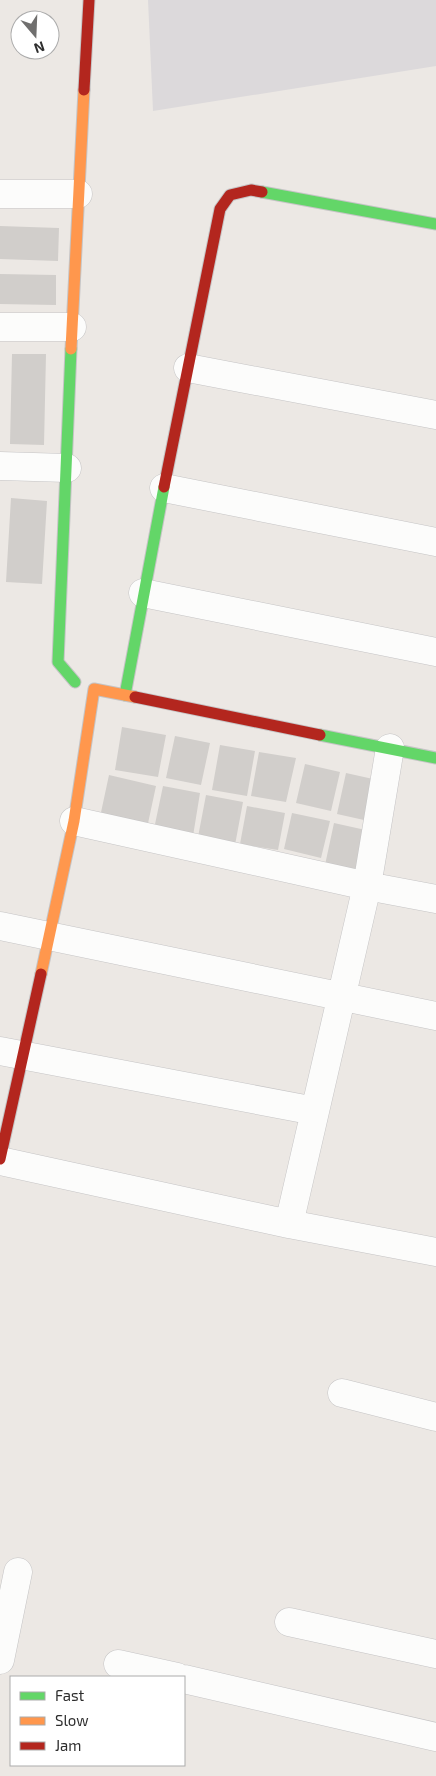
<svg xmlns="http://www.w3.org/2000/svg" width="436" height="1776" font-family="'Exo 2',sans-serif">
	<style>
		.industrial { fill: #dcd9db }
		.building { fill: #d1cecb }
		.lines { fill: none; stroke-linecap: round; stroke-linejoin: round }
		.street-casing { stroke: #c5c4c5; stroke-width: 29 }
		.fast-casing { stroke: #c5c4c5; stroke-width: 13 }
		.slow-casing { stroke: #c5c4c5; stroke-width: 13 }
		.jam-casing { stroke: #c5c4c5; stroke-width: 13 }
		.street { stroke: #fcfcfb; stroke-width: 28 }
		.fast { stroke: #63d668; stroke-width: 11 }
		.slow { stroke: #ff974d; stroke-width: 11 }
		.jam { stroke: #b3261e; stroke-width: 11 }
	</style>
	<rect width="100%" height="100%" fill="#ece8e4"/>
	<path class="industrial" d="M 148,0 L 436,0 L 436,66 L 153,111 Z"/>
	<path class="building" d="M 0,226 L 59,228 L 58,261 L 0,259 Z
		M 0,274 L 56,275 L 56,305 L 0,304 Z
		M 12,354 L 46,354 L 44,445 L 10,444 Z
		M 11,498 L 47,501 L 42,584 L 6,582 Z
		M 122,727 L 166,735 L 158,777 L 115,770 Z
		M 175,736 L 210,743 L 201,785 L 166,778 Z
		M 220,745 L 255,751 L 247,796 L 212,790 Z
		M 259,752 L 296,758 L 286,802 L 251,796 Z
		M 305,764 L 340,772 L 331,811 L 296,803 Z
		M 346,773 L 382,781 L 373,822 L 337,814 Z
		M 109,775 L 156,786 L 147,828 L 100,817 Z
		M 163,786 L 200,793 L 193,836 L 154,829 Z
		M 206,795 L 243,802 L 235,845 L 198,837 Z
		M 247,806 L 285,813 L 278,850 L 240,844 Z
		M 292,813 L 330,821 L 321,858 L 284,849 Z
		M 334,823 L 370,831 L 362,873 L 325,865 Z"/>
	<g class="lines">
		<defs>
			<path id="street" d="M 0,194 L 78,194
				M 0,327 L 72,327
				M 188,368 L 436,415
				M 0,466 L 67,468
				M 164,488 L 436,542
				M 143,593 L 436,652
				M 74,821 L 367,886 L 436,899
				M 0,926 L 436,1016
				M 0,1051 L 315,1111
				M 0,1161 L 289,1224 L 436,1252
				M 289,1224 L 367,886 L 390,748
				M 342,1393 L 436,1417
				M 289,1622 L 436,1654
				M 0,1660 L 18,1572
				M 118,1664 L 177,1677
				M 184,1679 L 436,1737"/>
			<path id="fast" d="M 262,192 L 436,224
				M 71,349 L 58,662 L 75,682
				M 125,695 L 164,487
				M 320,735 L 436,758"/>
			<path id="slow" d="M 71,349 L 84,90
				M 41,974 L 74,821 L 94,689 L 135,697"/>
			<path id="jam" d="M 84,90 L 89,0
				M 164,487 L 220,209 L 230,195 L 251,190 L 262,192
				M 135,697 L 320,735
				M 0,1159 L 41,974"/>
		</defs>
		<use href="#street" class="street-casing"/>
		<use href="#fast" class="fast-casing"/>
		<use href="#slow" class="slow-casing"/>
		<use href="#jam" class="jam-casing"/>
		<use href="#street" class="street"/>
		<use href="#fast" class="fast"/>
		<use href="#slow" class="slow"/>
		<use href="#jam" class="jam"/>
	</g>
	<rect x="10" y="1676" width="175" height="90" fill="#ffffff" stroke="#ababab"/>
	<rect x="20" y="1692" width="25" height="8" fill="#63d668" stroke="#ababab"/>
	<text x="55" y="1701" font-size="15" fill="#2e2e2e">Fast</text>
	<rect x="20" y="1717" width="25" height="8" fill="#ff974d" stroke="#ababab"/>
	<text x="55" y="1726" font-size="15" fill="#2e2e2e">Slow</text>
	<rect x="20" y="1742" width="25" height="8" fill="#b3261e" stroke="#ababab"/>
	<text x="55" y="1751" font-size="15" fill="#2e2e2e">Jam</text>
	<g transform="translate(35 35) rotate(161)"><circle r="24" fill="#ffffff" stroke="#ababab"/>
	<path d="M0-4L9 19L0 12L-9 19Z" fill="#706f6e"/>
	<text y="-8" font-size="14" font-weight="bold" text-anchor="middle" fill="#2e2e2e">N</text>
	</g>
</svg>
